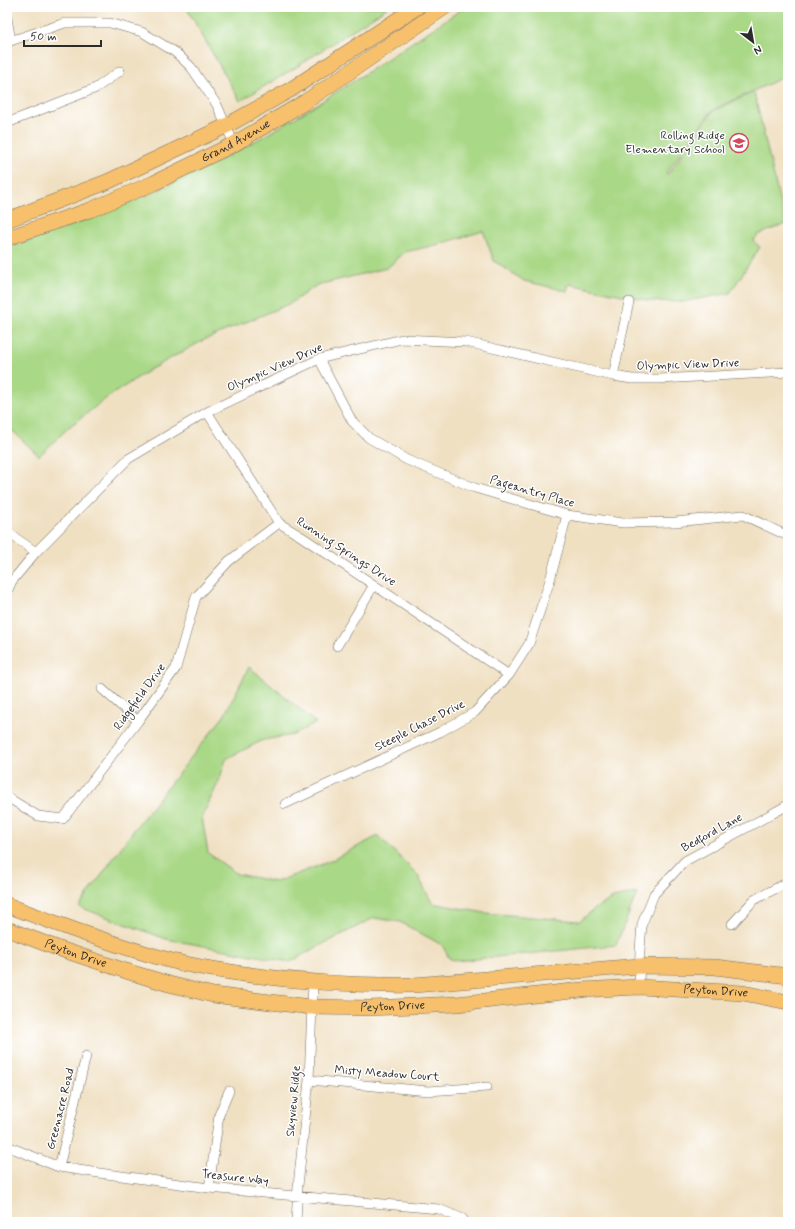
<svg xmlns="http://www.w3.org/2000/svg" width="795" height="1229" font-family="Mynerve,sans-serif">
	<style>
		.green { fill: #a9d886; stroke: #6a8258 }
		.lines { fill: none; stroke-linecap: round; stroke-linejoin: round }
		.minor-casing { stroke: #706a60; stroke-width: 10 }
		.primary-casing { stroke: #706a60; stroke-width: 16 }
		.minor { stroke: #fff; stroke-width: 9 }
		.primary { stroke: #f7c06c; stroke-width: 15 }
		.labels { text-anchor: middle; dominant-baseline: central; stroke-width: 3; stroke-linejoin: round; paint-order: stroke }
		.poi-label { font-size: 12px; fill: #2b2b2b; stroke: #fff; text-anchor: end }
		.street-label { font-size: 12px; fill: #2b2b2b; stroke: #fff }
	</style>
	<rect width="100%" height="100%" fill="#fff"/>
	<filter id="ink" filterUnits="userSpaceOnUse"><feTurbulence type="fractalNoise" baseFrequency=".025" numOctaves="2"/><feDisplacementMap in="SourceGraphic" scale="8" xChannelSelector="R" yChannelSelector="G"/><feConvolveMatrix kernelMatrix="1 2 1 2 8 2 1 2 1" color-interpolation-filters="sRGB"/></filter>
	<filter id="wash" filterUnits="userSpaceOnUse"><feTurbulence type="fractalNoise" baseFrequency=".012" numOctaves="4" result="noise"/><feDisplacementMap in="SourceGraphic" scale="16" xChannelSelector="R" yChannelSelector="G"/><feGaussianBlur stdDeviation="0.9" result="paint"/><feColorMatrix in="noise" values="0 0 0 0 0 0 0 0 0 0 0 0 0 0 0 0 0 1.4 0 .05"/><feComposite in="paint" operator="in"/></filter>
	<g filter="url(#wash)">
		<rect width="100%" height="100%" fill="#f0e0c2"/>
		<path class="green" d="M 186,7 L 388,7 L 298,66 L 240,101 Z
			M 465,7 L 788,7 L 788,75 L 712,110 L 666,173 L 668,174 L 713,111 L 754,92 L 785,224 L 758,235 L 753,241 L 760,247 L 730,293 L 683,302 L 651,301 L 569,284 L 567,291 L 524,281 L 494,261 L 483,231 L 440,244 L 405,252 L 387,268 L 317,285 L 291,303 L 204,340 L 151,369 L 108,397 L 69,427 L 39,456 L 14,432 L 7,429 L 7,248 C 98,218 187,181 269,133 C 337,94 400,50 465,7 Z
			M 249,667 L 316,723 L 293,735 L 263,740 L 226,759 L 219,781 L 202,817 L 208,853 L 237,874 L 276,882 L 328,862 L 378,836 L 417,874 L 432,903 L 485,913 L 580,921 L 593,910 L 613,898 L 637,893 L 616,945 L 456,961 L 449,958 L 442,945 L 400,922 L 374,918 L 317,947 L 290,962 L 166,939 L 79,907 L 132,832 L 224,716 Z"/>
	</g>
	<g filter="url(#ink)">
		<g class="lines">
			<defs>
				<path id="minor" d="M 7,18 L 11,41
					M 7,42 L 65,23 L 110,23 L 142,32 L 175,52 L 191,67 L 217,105 L 234,144
					M 7,123 L 96,88 L 120,71
					M 319,359 L 352,421 L 369,438 L 407,460 L 475,488 L 567,515 L 623,523 L 675,522 L 743,515 L 788,536
					M 613,376 L 629,302
					M 207,412 L 279,523 L 302,537 L 509,675
					M 7,532 L 36,552
					M 7,592 L 12,581 L 36,552 L 128,459 L 207,412 L 319,359 L 402,339 L 466,342 L 613,376 L 632,379 L 660,379 L 788,372
					M 337,646 L 374,585
					M 102,689 L 138,721
					M 7,797 L 38,816 L 63,819 L 138,721 L 176,668 L 196,597 L 229,561 L 279,523
					M 285,804 L 440,732 L 475,712 L 509,675 L 529,644 L 550,580 L 567,515
					M 732,924 L 754,900 L 788,882
					M 639,987 L 640,950 L 642,924 L 654,894 L 685,861 L 788,805
					M 309,1080 L 428,1091 L 487,1087
					M 7,1146 L 59,1167 L 92,1172 L 209,1188 L 439,1209 L 463,1219
					M 59,1167 L 86,1056
					M 209,1188 L 219,1115 L 229,1091
					M 296,1222 L 298,1186 L 309,1080 L 313,982"/>
				<g id="primary">
					<path d="M 7,220 L 107,182 L 226,126 L 290,90 L 417,7"/>
					<path id="s1" d="M 7,238 L 90,210 L 154,183 L 234,144 L 305,102 L 445,7"/>
					<path d="M 7,905 C 59,925 111,944 165,959 C 182,964 200,967 218,970 C 283,981 349,986 414,985 L 639,966 L 715,967 L 788,976"/>
					<path id="s2" d="M 7,929 L 57,948 L 126,971 L 169,984 L 213,995 L 311,1007 L 370,1008 L 457,1004 L 581,990 L 639,987 L 743,993 L 788,1002"/>
				</g>
			</defs>
			<use href="#minor" class="minor-casing"/>
			<use href="#primary" class="primary-casing"/>
			<use href="#minor" class="minor"/>
			<use href="#primary" class="primary"/>
		</g>
	</g>
	<defs>
		<symbol id="school-ring" viewBox="-11 -11 22 22"><circle r="9.5" fill="#fff" stroke="#d1495b" stroke-width="1.5"/><path d="M0-5L7-2L0 1L-7-2ZM-4 1L0 2.5L4 1V4Q0 6-4 4Z" fill="#d1495b"/></symbol>
	</defs>
	<g fill-rule="evenodd">
		<use href="#school-ring" x="728" y="132" width="22" height="22"/>
	</g>
	<g class="labels">
		<g class="poi-label">
			<text x="725" y="136">Rolling Ridge<tspan x="725" dy="14">Elementary School</tspan></text>
		</g>
		<g class="street-label">
			<text stroke="none"><textPath href="#s1" startOffset="249">Grand Avenue</textPath></text>
			<text transform="translate(688 365) rotate(-2)">Olympic View Drive</text>
			<text transform="translate(275 368) rotate(-24)">Olympic View Drive</text>
			<text transform="translate(532 492) rotate(16)">Pageantry Place</text>
			<text transform="translate(346 552) rotate(33)">Running Springs Drive</text>
			<text transform="translate(140 697) rotate(-54)">Ridgefield Drive</text>
			<text transform="translate(420 726) rotate(-27)">Steeple Chase Drive</text>
			<text transform="translate(712 833) rotate(-29)">Bedford Lane</text>
			<text stroke="none"><textPath href="#s2" startOffset="73">Peyton Drive</textPath></text>
			<text stroke="none"><textPath href="#s2" startOffset="721">Peyton Drive</textPath></text>
			<text stroke="none"><textPath href="#s2" startOffset="397">Peyton Drive</textPath></text>
			<text transform="translate(387 1074) rotate(4)">Misty Meadow Court</text>
			<text transform="translate(294 1101) rotate(-85)">Skyview Ridge</text>
			<text transform="translate(61 1109) rotate(-76)">Greenacre Road</text>
			<text transform="translate(235 1178) rotate(6)">Treasure Way</text>
		</g>
	</g>
	<rect width="795" height="1229" fill="none" stroke="#fff" stroke-width="24"/>
	<g transform="translate(753 42) rotate(149)" stroke="#ffffff" stroke-width="3" paint-order="stroke">
	<path d="M0-3L7 15L0 10L-7 15Z" fill="#2b2b2b"/>
	<text y="-6" font-size="11" font-weight="bold" text-anchor="middle" fill="#2b2b2b">N</text>
	</g>
	<path d="M24 40v6h77v-6" fill="none" stroke="#2b2b2b" stroke-width="2"/>
	<text x="30" y="40" font-size="12" fill="#2b2b2b" stroke="#ffffff" stroke-width="3" paint-order="stroke">50 m</text>
</svg>
